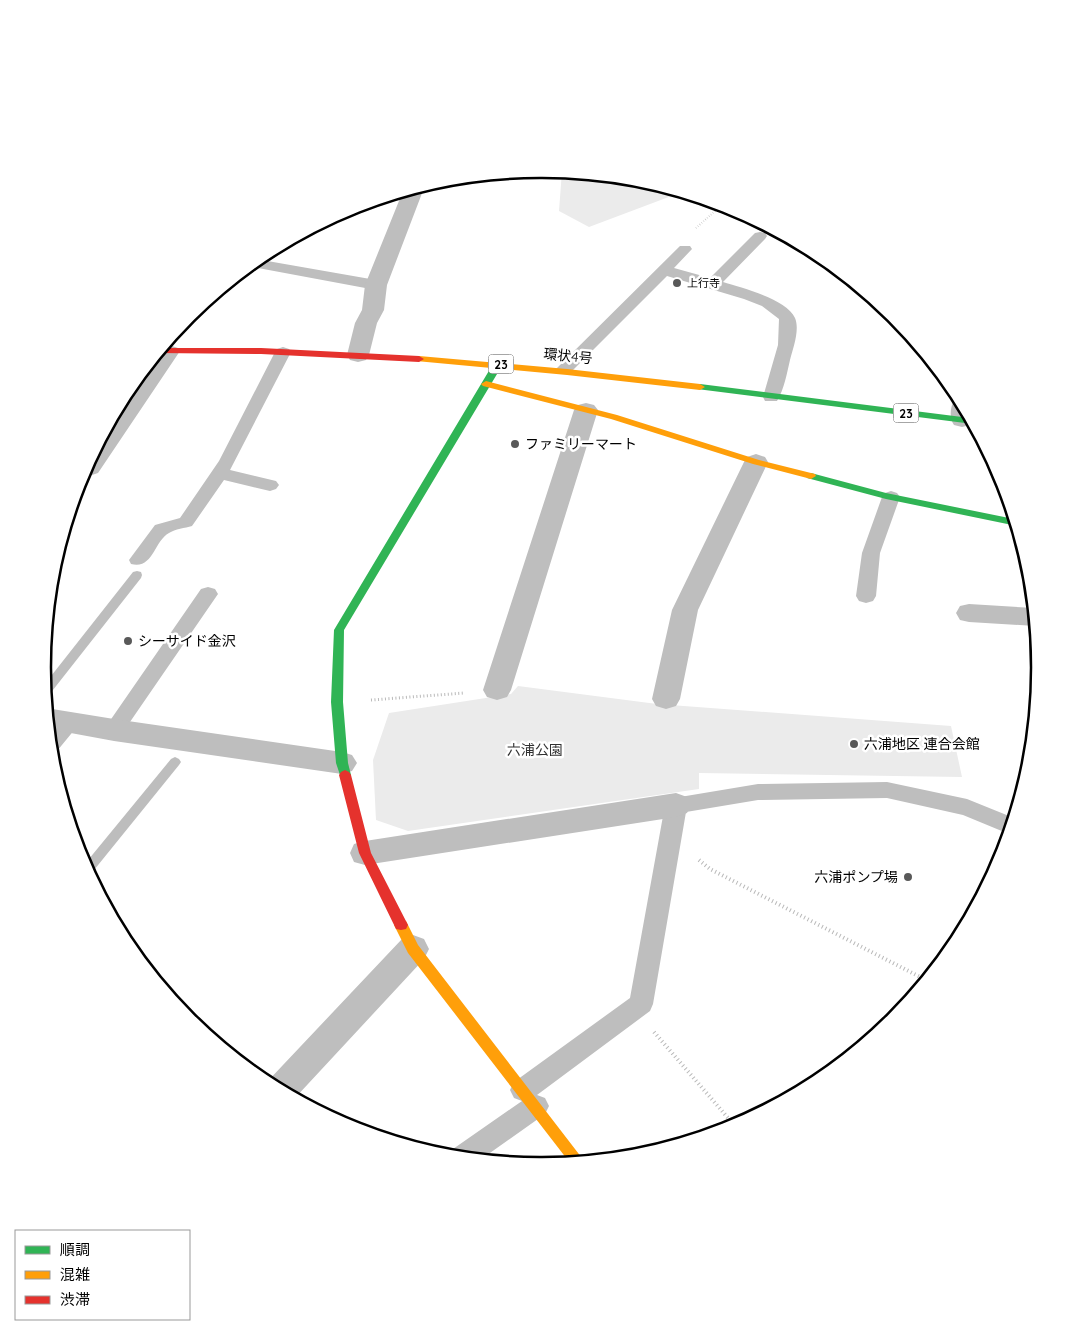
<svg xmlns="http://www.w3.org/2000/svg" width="1082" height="1335" font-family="Quicksand,'Noto Sans JP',sans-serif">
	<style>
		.green { fill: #ebebeb }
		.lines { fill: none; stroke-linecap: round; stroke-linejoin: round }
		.stream { fill: #bdbdbd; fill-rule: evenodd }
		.path-far2 { stroke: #b9b9b9; stroke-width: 2; stroke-dasharray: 0.5 2; stroke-linecap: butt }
		.path-far1 { stroke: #b9b9b9; stroke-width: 3; stroke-dasharray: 1 2.5; stroke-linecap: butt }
		.path { stroke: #b9b9b9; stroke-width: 4; stroke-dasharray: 1 3; stroke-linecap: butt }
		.lane { fill: #bebebe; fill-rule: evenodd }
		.street { fill: #bebebe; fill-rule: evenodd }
		.fast { fill: #30b455; fill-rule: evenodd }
		.slow { fill: #ff9f0a; fill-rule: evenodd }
		.jam { fill: #e5322d; fill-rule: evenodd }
		.poi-dot { fill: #595959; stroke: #fff; stroke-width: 2 }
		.labels { text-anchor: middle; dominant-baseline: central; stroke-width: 5; stroke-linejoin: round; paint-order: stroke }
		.far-poi-label { font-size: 11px; fill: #000; stroke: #fff; text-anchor: start }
		.shield { fill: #fff; stroke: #4c4c4c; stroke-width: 1 }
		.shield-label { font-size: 12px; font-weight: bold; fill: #000 }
		.street-label { font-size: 14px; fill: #000; stroke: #fff }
		.poi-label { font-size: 14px; fill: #000; stroke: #fff; text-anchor: start }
		.park-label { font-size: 14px; fill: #313131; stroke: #fff }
		.rim { fill: none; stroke: #000; stroke-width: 2.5 }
	</style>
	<rect width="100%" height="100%" fill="#fff"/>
	<path class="green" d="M 562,171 L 639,179 L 682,192 L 589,227 L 559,211 Z
		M 518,686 L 657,704 L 951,726 L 962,777 L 699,773 L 699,789 L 408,831 L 376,820 L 373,760 L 389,713 L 511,694 Z"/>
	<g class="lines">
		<path class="stream" d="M 137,571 L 141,572 L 142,575 L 141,578 L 49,695 L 45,696 L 44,685 L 133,572 Z
			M 175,757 L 179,759 L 181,762 L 179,765 L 90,875 L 84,865 L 171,759 Z"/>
		<path class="path-far2" d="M 696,228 L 723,204"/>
		<path class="path-far1" d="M 371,700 L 464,693"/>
		<path class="path" d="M 699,860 L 710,869 L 926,980
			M 654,1032 L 735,1126"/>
		<path class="lane" d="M 760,232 L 765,233 L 767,236 L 765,239 L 723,282 C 742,288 787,299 795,318 C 800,330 793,348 790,360 C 787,373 784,390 777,401 L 765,401 L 763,397 L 778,345 L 779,319 L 762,306 L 744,299 L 667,276 L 569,374 L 557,374 L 555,371 L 557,368 L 680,246 L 690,246 L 692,249 L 674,268 L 710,278 L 755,233 Z
			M 256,259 L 376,280 L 381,282 L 384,285 L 381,288 L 376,290 L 248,266 Z
			M 172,346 L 178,348 L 180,351 L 98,473 L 92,475 L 82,473 L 90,459 L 166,348 Z
			M 283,347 L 289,349 L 291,352 L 230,470 L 276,481 L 279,485 L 276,489 L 270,491 L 224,480 L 192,526 C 185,528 175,529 169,533 C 154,541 153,570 131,564 L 129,560 L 155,525 L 180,518 L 219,461 L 275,352 L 277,349 Z
			M 891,491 L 897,493 L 900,497 L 880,553 L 876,596 L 873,601 L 866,603 L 859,601 L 856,596 L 862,553 L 882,497 L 885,493 Z
			M 208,587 L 215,589 L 218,594 L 121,735 L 114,738 L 107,735 L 104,730 L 107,725 L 201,589 Z
			M 70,715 L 77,718 L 80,723 L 57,751 L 51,753 L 49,733 L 63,718 Z
			M 887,782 L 967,799 L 1014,818 L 1009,834 L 963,815 L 887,798 L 758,800 L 686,812 L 653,1004 L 650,1011 L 537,1095 L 545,1098 L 549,1106 L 545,1114 L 480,1160 L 449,1157 L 453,1149 L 522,1101 L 514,1098 L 510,1090 L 514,1082 L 630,998 L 665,805 L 668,799 L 758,784 Z"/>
		<path class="street" d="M 422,185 L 424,188 L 387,285 L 384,310 L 377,323 L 369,355 L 366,360 L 358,362 L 350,360 L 347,355 L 355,323 L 362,310 L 365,285 L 403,191 Z
			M 959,398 L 972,422 L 970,425 L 962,427 L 954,425 C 949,418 950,406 955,399 Z
			M 586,403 L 594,405 L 598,410 L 511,690 L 507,697 L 497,700 L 487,697 L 483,690 L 574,410 L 578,405 Z
			M 756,454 L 765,457 L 768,462 L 698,610 L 680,699 L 676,706 L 666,709 L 656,706 L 652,699 L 672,610 L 744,462 L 747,457 Z
			M 969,604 L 1034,608 L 1035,626 L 969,622 L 960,620 L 956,613 L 960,606 Z
			M 46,708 L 114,719 L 342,752 L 352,755 L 357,763 L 352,771 L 342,774 L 114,741 L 49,729 Z
			M 676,793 L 687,797 L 691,805 L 687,813 L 676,817 L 365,865 L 354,862 L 350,853 L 354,844 L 365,841 Z
			M 413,935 L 424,939 L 429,949 L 424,959 L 295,1098 L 266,1083 L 402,939 Z"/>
		<path class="fast" d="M 498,361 L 503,364 L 344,630 L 343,702 L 348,763 L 351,775 L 349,778 L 341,778 L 336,763 L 331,702 L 334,630 L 493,364 Z
			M 700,384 L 970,418 L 973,424 L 697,389 L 695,387 Z
			M 811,473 L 886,493 L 1014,519 L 1017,526 L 886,499 L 807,478 L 806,476 L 807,474 Z"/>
		<path class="slow" d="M 419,356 L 567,369 L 700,384 L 705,387 L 700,390 L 567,375 L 416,361 L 414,359 Z
			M 486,381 L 617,415 L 759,460 L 815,474 L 816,476 L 811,479 L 753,464 L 611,419 L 483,386 L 481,384 Z
			M 401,920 L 406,921 L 418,945 L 585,1162 L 570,1163 L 408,953 L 394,925 L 396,921 Z"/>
		<path class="jam" d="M 161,348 L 261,348 L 419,356 L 424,359 L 419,362 L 261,354 L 157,353 Z
			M 345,770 L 349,772 L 351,775 L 371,853 L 408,925 L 406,929 L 401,930 L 396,929 L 359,853 L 339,775 L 341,772 Z"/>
	</g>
	<g class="poi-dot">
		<circle cx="677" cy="283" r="5"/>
		<circle cx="515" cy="444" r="5"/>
		<circle cx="128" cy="641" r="5"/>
		<circle cx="854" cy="744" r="5"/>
		<circle cx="908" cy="877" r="5"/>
	</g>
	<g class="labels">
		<g class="far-poi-label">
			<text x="687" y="283">上行寺</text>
		</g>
		<g class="shield">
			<rect x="488.5" y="354.5" width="25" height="19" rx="4"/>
			<rect x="893.5" y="403.5" width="25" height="19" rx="4"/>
		</g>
		<g class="shield-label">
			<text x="501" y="364">23</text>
			<text x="906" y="413">23</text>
		</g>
		<g class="street-label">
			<text transform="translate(568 356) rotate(6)">環状4号</text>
		</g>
		<g class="poi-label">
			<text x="525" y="444">ファミリーマート</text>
			<text x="138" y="641">シーサイド金沢</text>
			<text x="864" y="744">六浦地区 連合会館</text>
			<text x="898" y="877" text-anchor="end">六浦ポンプ場</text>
		</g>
		<g class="park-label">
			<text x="535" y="750">六浦公園</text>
		</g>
	</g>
	<path d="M0 0H1082V1335H0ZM540 178H542A489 489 0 0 1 1031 667V668A489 489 0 0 1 542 1157H540A489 489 0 0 1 51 668V667A489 489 0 0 1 540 178Z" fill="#fff" fill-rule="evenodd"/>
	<path class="rim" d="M540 178H542A489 489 0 0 1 1031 667V668A489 489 0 0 1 542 1157H540A489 489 0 0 1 51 668V667A489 489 0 0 1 540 178Z"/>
	<rect x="15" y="1230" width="175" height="90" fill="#ffffff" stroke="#999999"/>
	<rect x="25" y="1246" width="25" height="8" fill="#30b455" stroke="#999999"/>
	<text x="60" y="1255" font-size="15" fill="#000000">順調</text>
	<rect x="25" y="1271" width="25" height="8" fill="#ff9f0a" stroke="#999999"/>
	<text x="60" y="1280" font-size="15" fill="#000000">混雑</text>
	<rect x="25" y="1296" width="25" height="8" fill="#e5322d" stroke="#999999"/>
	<text x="60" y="1305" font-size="15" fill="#000000">渋滞</text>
</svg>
